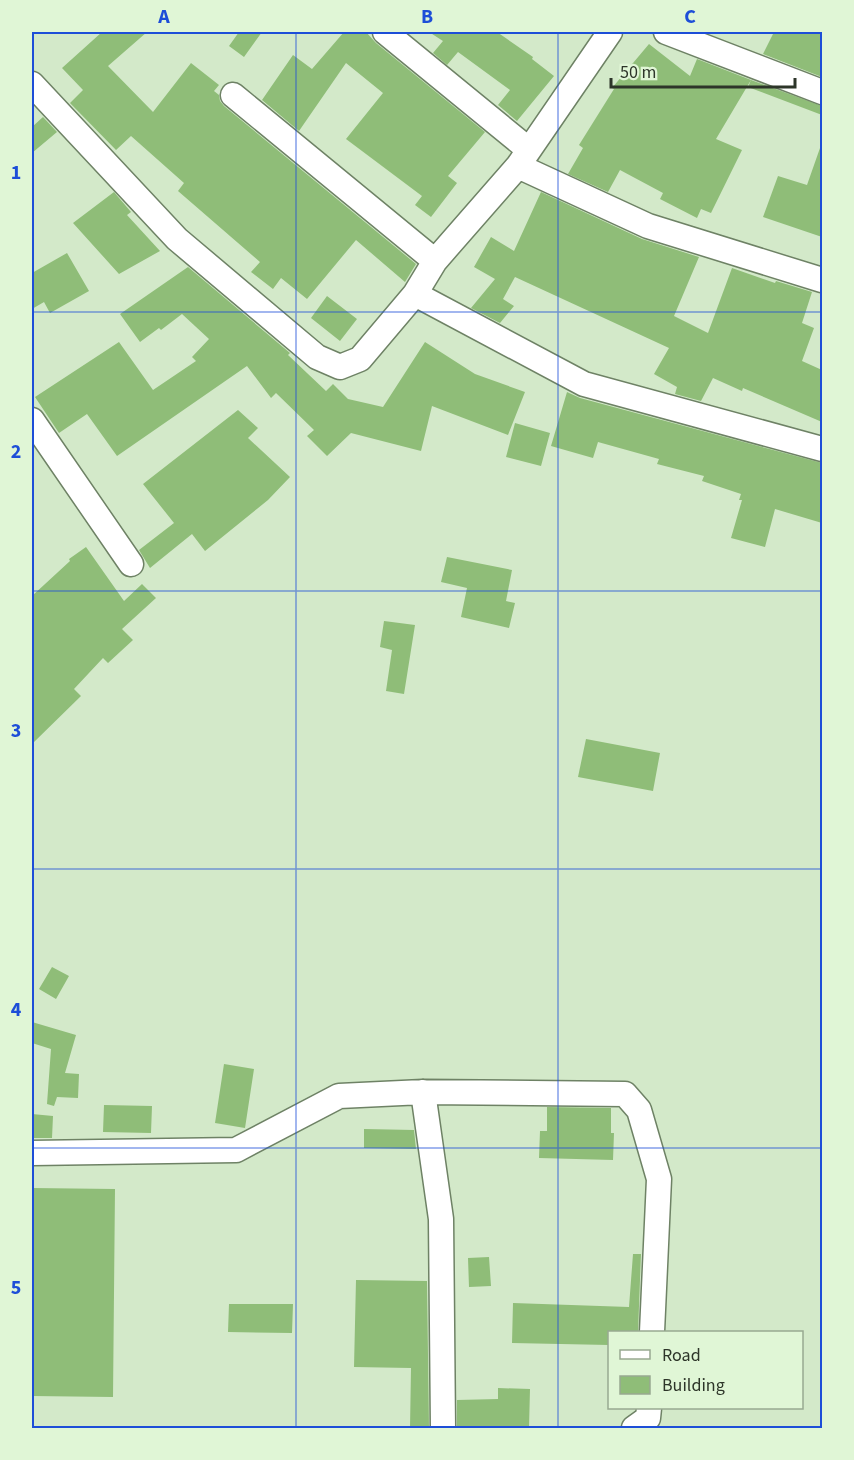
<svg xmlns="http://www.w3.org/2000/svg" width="854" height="1460" font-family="'Source Sans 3',sans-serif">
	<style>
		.building { fill: #8fbd78 }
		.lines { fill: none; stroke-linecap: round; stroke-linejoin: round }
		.street-casing { stroke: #6e8265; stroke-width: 27 }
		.street { stroke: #fff; stroke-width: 24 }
		.grid { fill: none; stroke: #1d4ed8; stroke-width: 1.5; stroke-opacity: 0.55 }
		.neatline { fill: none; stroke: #1d4ed8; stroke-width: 2 }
		.grid-label { font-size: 20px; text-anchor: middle; font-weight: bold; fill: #1d4ed8 }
	</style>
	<rect width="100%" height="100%" fill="#d3e9c9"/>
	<path class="building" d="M 102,32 L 147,32 L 108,66 L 153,112 L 191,63 L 219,85 L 214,91 L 219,95 L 220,101 L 224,106 L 416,264 L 405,282 L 356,240 L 307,299 L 281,278 L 273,289 L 251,272 L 260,262 L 178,191 L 184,183 L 131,136 L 116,150 L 70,103 L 83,90 L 62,68 Z
		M 239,32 L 262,32 L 244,57 L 229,46 Z
		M 344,32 L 366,32 L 376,43 L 485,132 L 448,176 L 457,183 L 431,217 L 415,205 L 422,196 L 346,139 L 383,93 L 346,63 L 299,131 L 262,100 L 293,55 L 312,69 Z
		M 429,32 L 497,32 L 533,57 L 532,59 L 554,76 L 517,121 L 498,105 L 510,90 L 458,52 L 447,65 L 433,53 L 443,41 Z
		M 774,32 L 822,32 L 822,77 L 763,54 Z
		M 649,44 L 690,76 L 697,59 L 751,80 L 716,139 L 742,150 L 711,213 L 701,209 L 697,218 L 660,199 L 663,193 L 620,170 L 608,192 L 568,174 L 583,148 L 579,145 L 614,89 L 612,88 Z
		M 751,80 L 822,106 L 822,115 L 748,87 Z
		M 43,117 L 57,132 L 32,153 L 32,127 Z
		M 820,148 L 822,149 L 822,237 L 763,217 L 778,176 L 807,185 Z
		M 114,192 L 131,212 L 127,215 L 160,251 L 119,274 L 73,223 Z
		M 541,192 L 642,239 L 699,257 L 674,316 L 708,333 L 732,268 L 775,283 L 776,281 L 812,292 L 802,323 L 814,328 L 802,361 L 822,370 L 822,422 L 743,388 L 742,391 L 713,378 L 701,401 L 675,394 L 677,387 L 654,374 L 669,348 L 515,277 L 503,299 L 514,306 L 500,323 L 471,308 L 495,279 L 474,267 L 491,237 L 514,251 Z
		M 67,253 L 89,291 L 50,313 L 44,302 L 32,309 L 32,273 Z
		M 188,267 L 290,353 L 288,355 L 326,391 L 333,384 L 348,399 L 383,407 L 425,342 L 475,374 L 525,392 L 508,435 L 432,406 L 421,451 L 351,433 L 327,456 L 307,436 L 314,430 L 276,393 L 271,398 L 247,366 L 117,456 L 87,414 L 59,433 L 35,397 L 119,342 L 153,390 L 196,361 L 192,357 L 209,339 L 182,314 L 161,330 L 159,328 L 140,342 L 120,314 Z
		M 327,296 L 357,319 L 340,341 L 311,318 Z
		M 567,392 L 580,398 L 822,463 L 822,523 L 775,509 L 765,547 L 731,538 L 742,500 L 739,500 L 741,494 L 702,481 L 704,476 L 657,464 L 659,459 L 598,442 L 593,458 L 551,446 Z
		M 238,410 L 258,428 L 248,438 L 290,477 L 268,500 L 205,551 L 192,534 L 150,568 L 139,550 L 174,523 L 143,484 Z
		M 515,423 L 550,433 L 541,466 L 506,457 Z
		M 86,547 L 124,601 L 142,584 L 156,598 L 122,629 L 133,640 L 108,663 L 103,658 L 74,689 L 81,696 L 32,744 L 32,596 L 70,561 L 69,559 Z
		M 447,557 L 512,570 L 506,601 L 515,603 L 509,628 L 461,617 L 467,588 L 441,582 Z
		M 384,621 L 415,625 L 404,694 L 386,691 L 392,650 L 380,647 Z
		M 586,739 L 660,753 L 653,791 L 578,777 Z
		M 52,967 L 69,976 L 56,999 L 39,989 Z
		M 32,1022 L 76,1035 L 65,1073 L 79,1074 L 78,1098 L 57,1097 L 54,1106 L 47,1104 L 51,1049 L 32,1043 Z
		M 224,1064 L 254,1069 L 245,1128 L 215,1123 Z
		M 104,1105 L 152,1106 L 151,1133 L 103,1132 Z
		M 547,1107 L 611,1108 L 611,1133 L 614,1133 L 613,1160 L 539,1158 L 540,1131 L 547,1131 Z
		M 32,1114 L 53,1116 L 52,1138 L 32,1138 Z
		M 364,1129 L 414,1130 L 416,1149 L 364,1148 Z
		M 32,1188 L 115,1189 L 113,1397 L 32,1396 Z
		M 633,1254 L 641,1254 L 638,1332 L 609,1332 L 609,1345 L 512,1343 L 513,1303 L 629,1307 Z
		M 489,1257 L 491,1286 L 469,1287 L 468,1258 Z
		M 356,1280 L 427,1281 L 429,1428 L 410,1428 L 411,1368 L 354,1367 Z
		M 229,1304 L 293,1304 L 292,1333 L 228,1332 Z
		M 498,1388 L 530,1389 L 529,1428 L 457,1428 L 457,1400 L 498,1399 Z"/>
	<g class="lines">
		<defs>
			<path id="street" d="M 385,32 L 528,149
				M 666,32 L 822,92
				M 32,84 L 177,239 L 317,357 L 340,367 L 360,359 L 415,294 L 435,261 L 518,166 L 610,32
				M 233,95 L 435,261
				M 518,166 L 648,226 L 822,280
				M 415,294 L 584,384 L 822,449
				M 32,420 L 131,564
				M 423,1092 L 441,1219 L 443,1428
				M 32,1153 L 236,1150 L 339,1096 L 423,1092 L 625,1094 L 639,1110 L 659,1179 L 652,1332
				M 634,1428 L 648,1418 L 649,1408"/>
		</defs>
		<use href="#street" class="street-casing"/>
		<use href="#street" class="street"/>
	</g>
	<path class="grid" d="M 296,32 L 296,1428M 558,32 L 558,1428M 32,312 L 822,312M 32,591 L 822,591M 32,869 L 822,869M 32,1148 L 822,1148"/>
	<rect width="854" height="1460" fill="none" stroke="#e0f6d6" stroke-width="66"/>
	<rect x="608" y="1331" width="195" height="78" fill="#e0f6d6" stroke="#98a991" stroke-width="1.5"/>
	<rect x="620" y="1350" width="30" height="9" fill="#ffffff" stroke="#98a991" stroke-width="1.5"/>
	<text x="662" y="1361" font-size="18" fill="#2d3529">Road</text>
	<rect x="620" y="1376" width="30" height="18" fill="#8fbd78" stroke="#98a991" stroke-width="1.5"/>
	<text x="662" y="1391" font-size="18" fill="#2d3529">Building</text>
	<path d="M611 78v9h184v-9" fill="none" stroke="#2d3529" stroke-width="3"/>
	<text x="620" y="78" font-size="18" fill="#2d3529" stroke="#e0f6d6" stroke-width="4.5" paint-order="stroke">50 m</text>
	<rect x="33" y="33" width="788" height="1394" class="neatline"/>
	<g class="grid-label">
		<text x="164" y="23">A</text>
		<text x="427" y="23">B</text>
		<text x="690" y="23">C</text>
		<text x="16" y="179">1</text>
		<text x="16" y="458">2</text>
		<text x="16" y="737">3</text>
		<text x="16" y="1016">4</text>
		<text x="16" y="1294">5</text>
	</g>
</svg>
